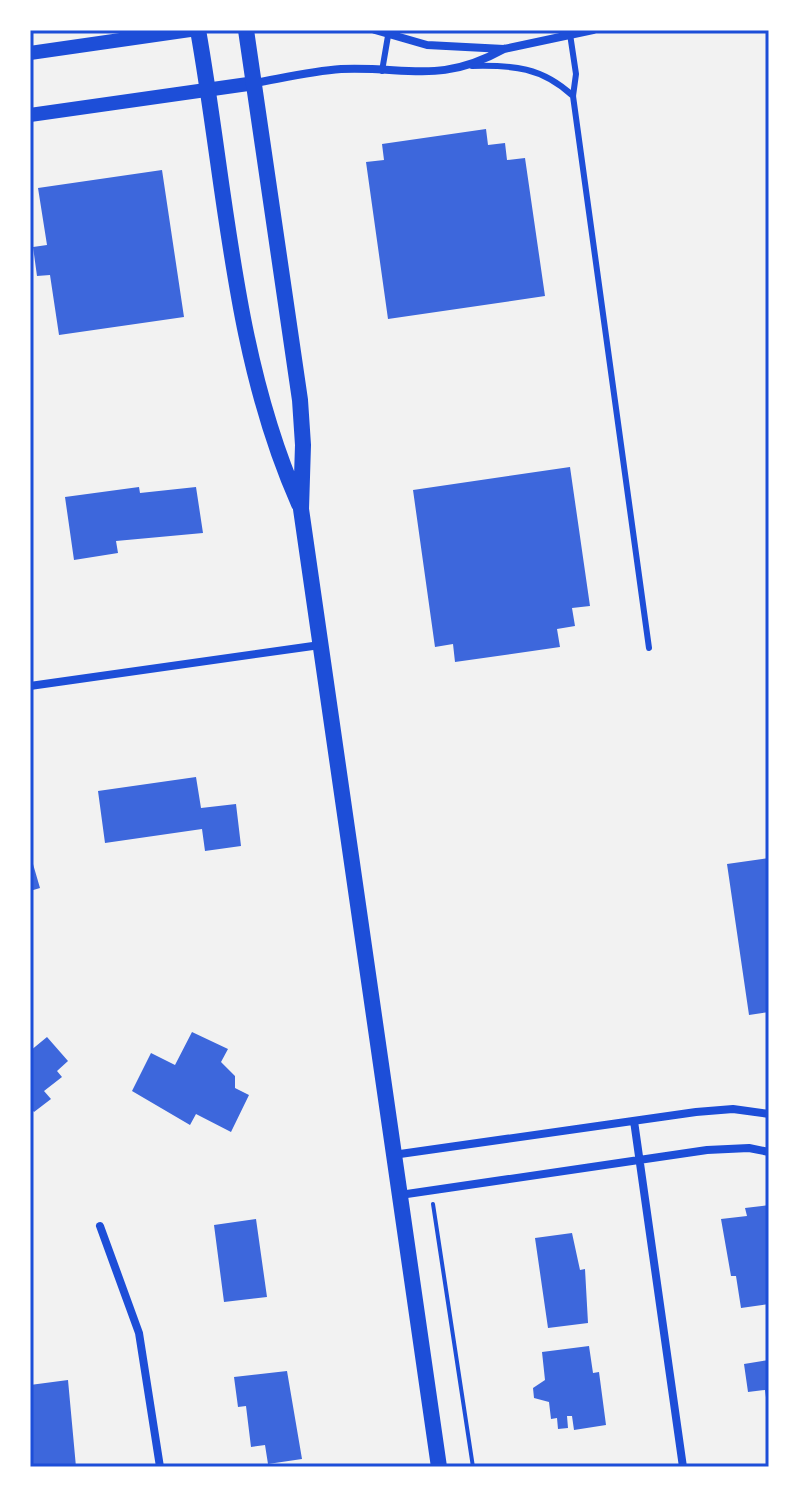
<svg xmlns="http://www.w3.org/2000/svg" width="799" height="1497" font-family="'Fira Sans',sans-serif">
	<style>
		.building { fill: #3d67dc }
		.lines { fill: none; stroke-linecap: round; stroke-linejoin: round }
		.path { stroke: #1d4ed8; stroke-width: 4 }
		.service { stroke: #1d4ed8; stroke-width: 6 }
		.minor { stroke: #1d4ed8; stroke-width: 8 }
		.tertiary { stroke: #1d4ed8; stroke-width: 14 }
		.secondary { stroke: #1d4ed8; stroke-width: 16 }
		.neatline { fill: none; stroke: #1d4ed8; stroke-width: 3 }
	</style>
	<rect width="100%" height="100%" fill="#f2f2f2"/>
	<path class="building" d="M 486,129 L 488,145 L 505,143 L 507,160 L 525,158 L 545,296 L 388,319 L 366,162 L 384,160 L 382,144 Z
		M 162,170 L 184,317 L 59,335 L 50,275 L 37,276 L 33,247 L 47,245 L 38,188 Z
		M 570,467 L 590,606 L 572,608 L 575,626 L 557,629 L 560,647 L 455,662 L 453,644 L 435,647 L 413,490 Z
		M 139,487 L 140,493 L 196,487 L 203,533 L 116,541 L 118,553 L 74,560 L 65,497 Z
		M 196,777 L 201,808 L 236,804 L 241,846 L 205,851 L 202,829 L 105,843 L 98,791 Z
		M 769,858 L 769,1012 L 749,1015 L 727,864 Z
		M 30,864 L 33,864 L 40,888 L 30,891 Z
		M 192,1032 L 228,1049 L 221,1062 L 235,1076 L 235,1088 L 249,1095 L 231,1132 L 196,1114 L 190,1125 L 132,1091 L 151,1053 L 175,1065 Z
		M 47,1037 L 68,1061 L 57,1071 L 62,1077 L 44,1091 L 51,1099 L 34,1112 L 30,1107 L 30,1051 Z
		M 769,1205 L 769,1304 L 741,1308 L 736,1276 L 731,1276 L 721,1219 L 747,1216 L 745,1208 Z
		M 256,1219 L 267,1297 L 224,1302 L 214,1225 Z
		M 572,1233 L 580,1270 L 585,1269 L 588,1323 L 548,1328 L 535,1238 Z
		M 589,1346 L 593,1373 L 599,1372 L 606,1425 L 574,1430 L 572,1416 L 567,1416 L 568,1428 L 558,1429 L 557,1418 L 551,1419 L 549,1402 L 534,1398 L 533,1388 L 545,1380 L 542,1352 Z
		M 769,1360 L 769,1404 L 767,1405 L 765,1390 L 748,1392 L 744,1364 Z
		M 287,1371 L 302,1459 L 268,1464 L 265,1445 L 251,1447 L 246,1406 L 238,1407 L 234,1377 Z
		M 68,1380 L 76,1467 L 30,1467 L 30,1385 Z"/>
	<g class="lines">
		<path class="path" d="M 433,1204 L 473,1467"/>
		<path class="service" d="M 570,34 L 576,74 L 573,96 L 649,648
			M 472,66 C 513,65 542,67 573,96
			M 382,71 L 389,30"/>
		<path class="minor" d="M 375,30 L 427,45 L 504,49 L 593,30
			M 255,83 C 283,78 312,71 341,69 C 408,66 439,85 504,49
			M 30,686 L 320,645
			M 634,1121 L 683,1467
			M 393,1155 L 696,1112 L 733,1109 L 769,1114
			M 400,1195 L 707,1150 L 749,1148 L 769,1152
			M 100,1226 L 139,1333 L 160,1467"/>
		<path class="tertiary" d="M 30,53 L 190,30
			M 30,115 L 255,83"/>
		<path class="secondary" d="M 198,30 C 226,187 233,356 299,504
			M 246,30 L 300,400 L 303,445 L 301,509 L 439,1467"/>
	</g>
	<rect width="799" height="1497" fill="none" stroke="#ffffff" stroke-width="64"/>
	<rect x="32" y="32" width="735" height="1433" class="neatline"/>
</svg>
